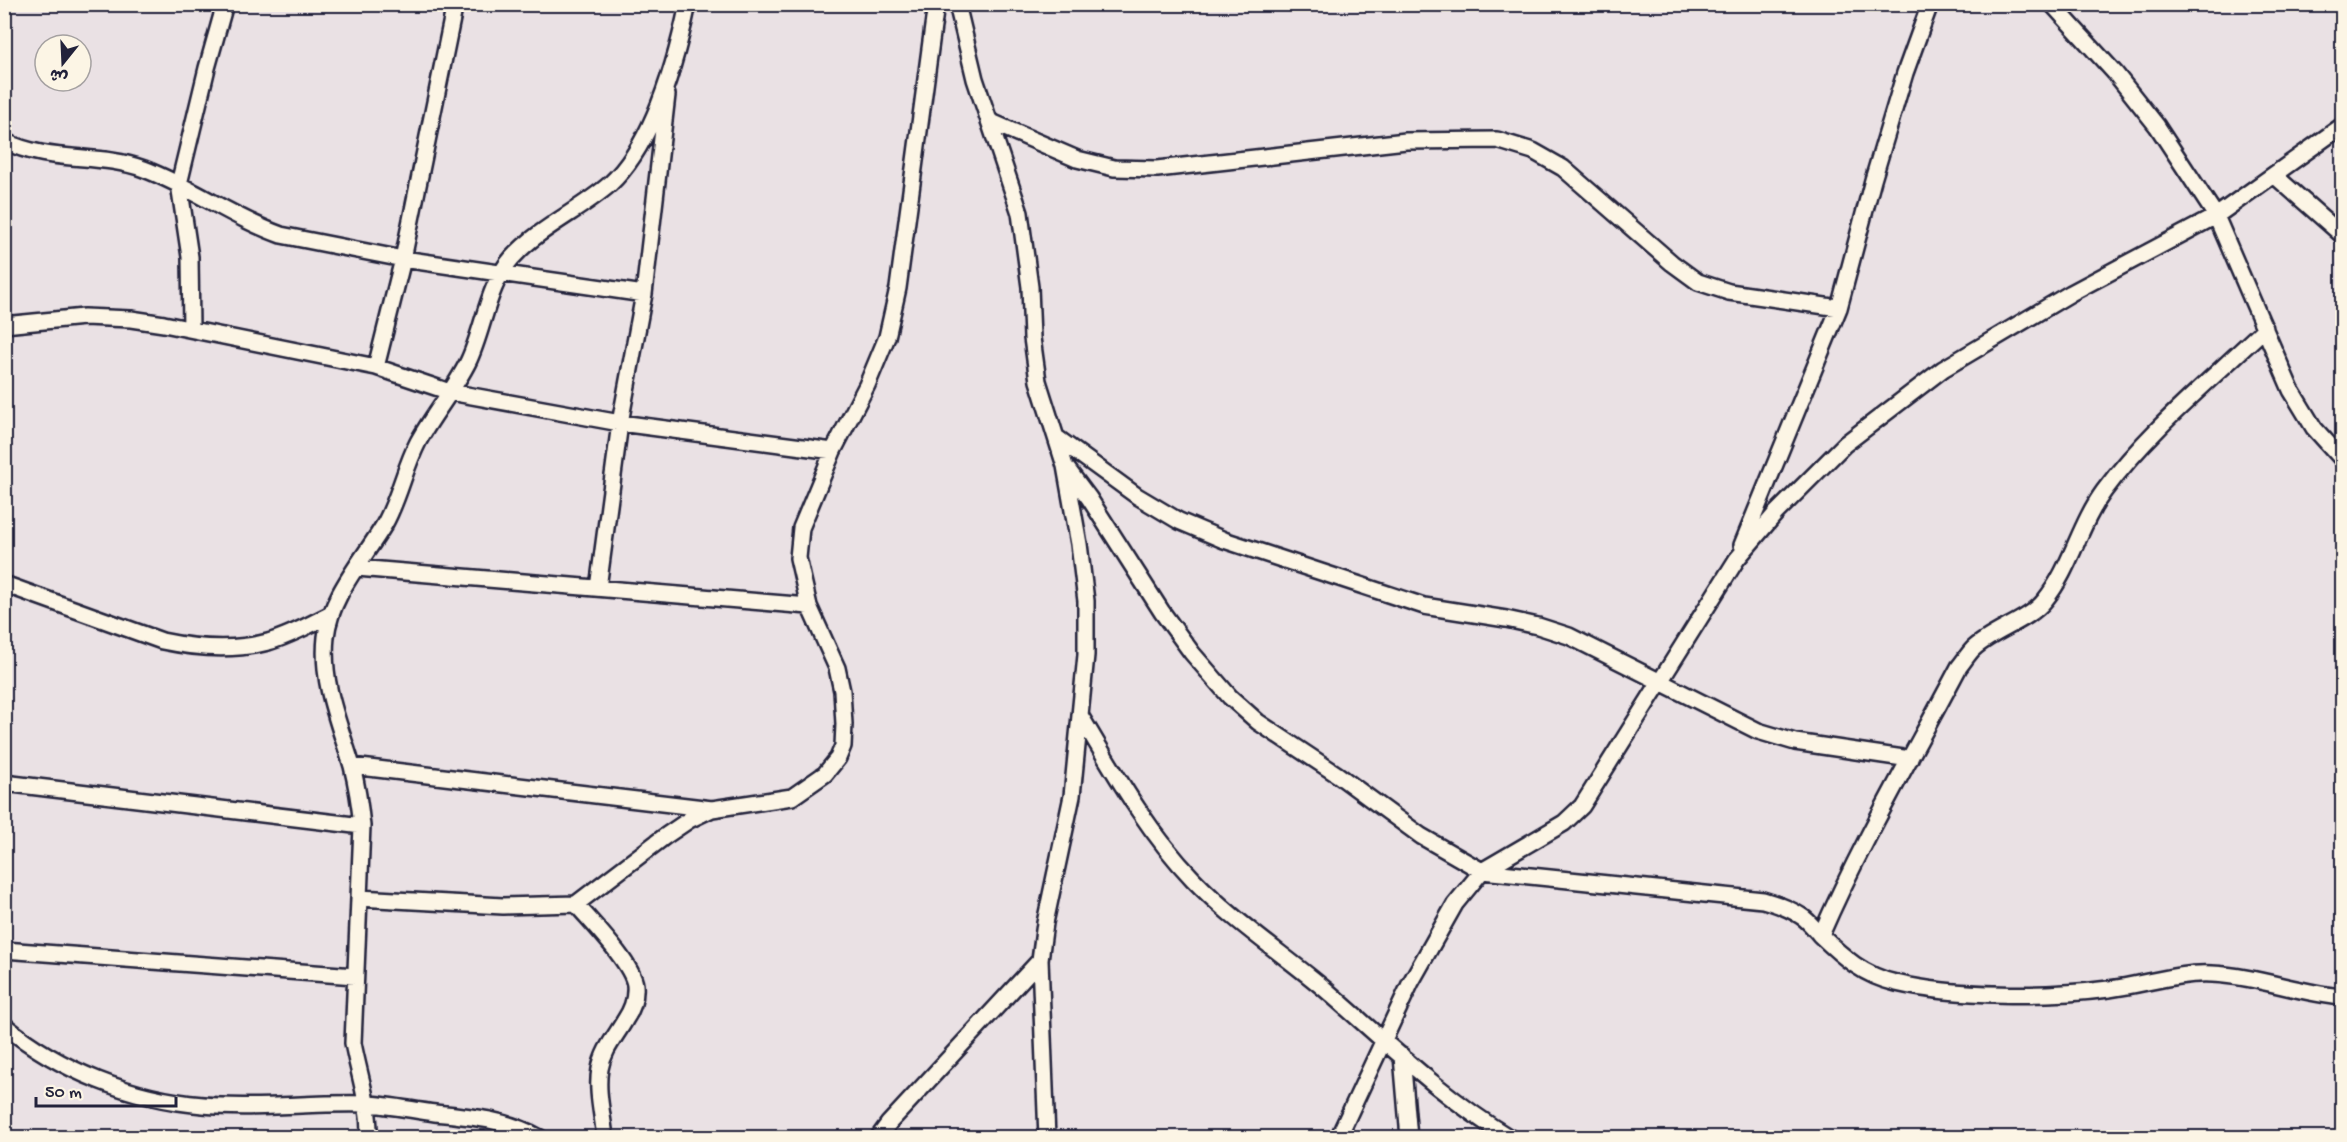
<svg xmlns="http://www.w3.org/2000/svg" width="2347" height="1142" font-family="'Gochi Hand','Playpen Sans Arabic',sans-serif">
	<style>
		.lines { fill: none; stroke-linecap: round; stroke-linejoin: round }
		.minor-casing { stroke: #22223b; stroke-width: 20 }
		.minor { stroke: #fcf5e5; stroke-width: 15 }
	</style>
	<rect width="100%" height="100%" fill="#eae1e4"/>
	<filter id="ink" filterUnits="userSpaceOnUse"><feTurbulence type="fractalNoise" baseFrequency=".0167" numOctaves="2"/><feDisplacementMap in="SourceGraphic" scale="12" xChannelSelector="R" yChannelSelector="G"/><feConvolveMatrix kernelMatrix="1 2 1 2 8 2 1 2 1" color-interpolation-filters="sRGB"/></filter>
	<g filter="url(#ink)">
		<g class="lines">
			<defs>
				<path id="minor" d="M 957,4 L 975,79 L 1020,213 L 1030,287 L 1032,338 L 1038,381 L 1065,466 L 1079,544 L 1086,601 L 1086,655 L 1072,796 L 1045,923 L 1040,960 L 1047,1138
					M 2052,4 L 2115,73 L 2157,126 L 2216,216 L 2291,390 L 2314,428 L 2342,459
					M 989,121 L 1077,159 L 1114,168 L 1157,169 L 1406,141 L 1497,140 L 1533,151 L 1563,168 L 1672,263 L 1698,282 L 1729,292 L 1839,308
					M 4,141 C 51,164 98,152 144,169 C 192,187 233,218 281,235 L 403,259 L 644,294
					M 2274,175 L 2342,235
					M 4,325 L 84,317 L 131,319 L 164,324 L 376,367 L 450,392 L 620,423 L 833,451
					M 191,329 L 190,257 L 179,184 L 207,68 L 225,4
					M 376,367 L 403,259 L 455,4
					M 1056,437 L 1137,496 L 1179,521 L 1224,540 L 1424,606 L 1506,619 L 1538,626 L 1569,636 L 1758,731 L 1795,742 L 1910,759
					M 1065,466 L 1089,498 L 1162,612 L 1192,653 L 1230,697 L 1258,722 L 1338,775 L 1421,836 L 1482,871 L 1763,900 C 1777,904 1789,908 1801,916 C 1808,920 1814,928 1820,935 C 1843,957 1864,976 1896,983 C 1955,997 2048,997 2109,989 C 2143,985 2178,972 2212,974 C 2256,976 2299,993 2342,997
					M 1742,545 L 1839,308 L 1873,180 L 1905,73 L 1930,4
					M 357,568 L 809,606
					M 4,584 L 162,641 C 195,648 234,651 268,642 C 290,636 311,624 331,614
					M 598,588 L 620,423 L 644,294 L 667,95
					M 1080,715 C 1114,772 1147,831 1193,879 C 1233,921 1282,953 1326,990 C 1386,1042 1442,1097 1510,1138
					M 352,766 L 712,809
					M 4,783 L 362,826
					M 359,898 L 503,906 L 576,904 L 664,837 L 689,820 L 712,809 L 792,797 L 825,774 L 838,758 L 843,746 L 844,724 L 842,691 L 837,668 L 809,606 L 798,558 L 801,528 L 833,451 L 867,385 L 887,337 L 898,288 L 936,4
					M 576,904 C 591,922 632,963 635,985 C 636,998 632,1010 625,1020 C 616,1036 603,1050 600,1069 C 596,1091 603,1116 605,1138
					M 1821,935 C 1861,843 1912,756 1959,667 C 1964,661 1968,654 1973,649 C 1993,630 2029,621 2045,600 C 2071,568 2079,525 2104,491 C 2149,430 2210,381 2265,328
					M 4,950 L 355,976
					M 4,1025 C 60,1071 132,1099 203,1105 C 257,1110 313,1102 367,1104 C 389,1105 412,1110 435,1113 C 472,1117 506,1119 540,1138
					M 1402,1056 L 1409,1138
					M 369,1138 C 370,1105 359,1075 353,1043 L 362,826 C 360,806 357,786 352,766 C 339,723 321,683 326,637 C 330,596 363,560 384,525 C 399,499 404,469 418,442 C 433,414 454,390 468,362 C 484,329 487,286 512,258 C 540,227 579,211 610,184 C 653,144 676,61 688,4
					M 878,1138 L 889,1123 L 1040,960
					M 1338,1138 L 1411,982 L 1455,904 L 1482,871 L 1564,823 L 1582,806 L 1737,559 L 1776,513 L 1845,444 L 1943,369 L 2071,293 L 2216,216 L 2342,126"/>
			</defs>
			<use href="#minor" class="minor-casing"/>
			<use href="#minor" class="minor"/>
		</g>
	</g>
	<rect width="2347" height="1142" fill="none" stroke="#fcf5e5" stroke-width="24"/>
	<rect x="12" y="12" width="2323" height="1118" fill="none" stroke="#22223b" stroke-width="2" filter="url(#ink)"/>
	<g transform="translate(63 63) rotate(198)"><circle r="28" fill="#fcf5e5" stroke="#a5a1a1" stroke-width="1.5"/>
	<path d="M0-4.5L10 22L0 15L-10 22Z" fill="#22223b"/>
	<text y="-9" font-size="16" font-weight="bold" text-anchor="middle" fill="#22223b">ش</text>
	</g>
	<path d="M36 1097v9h140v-9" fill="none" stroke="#22223b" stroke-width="3"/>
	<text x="45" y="1097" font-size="18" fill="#22223b" stroke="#fcf5e5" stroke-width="4.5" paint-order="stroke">50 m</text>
</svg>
